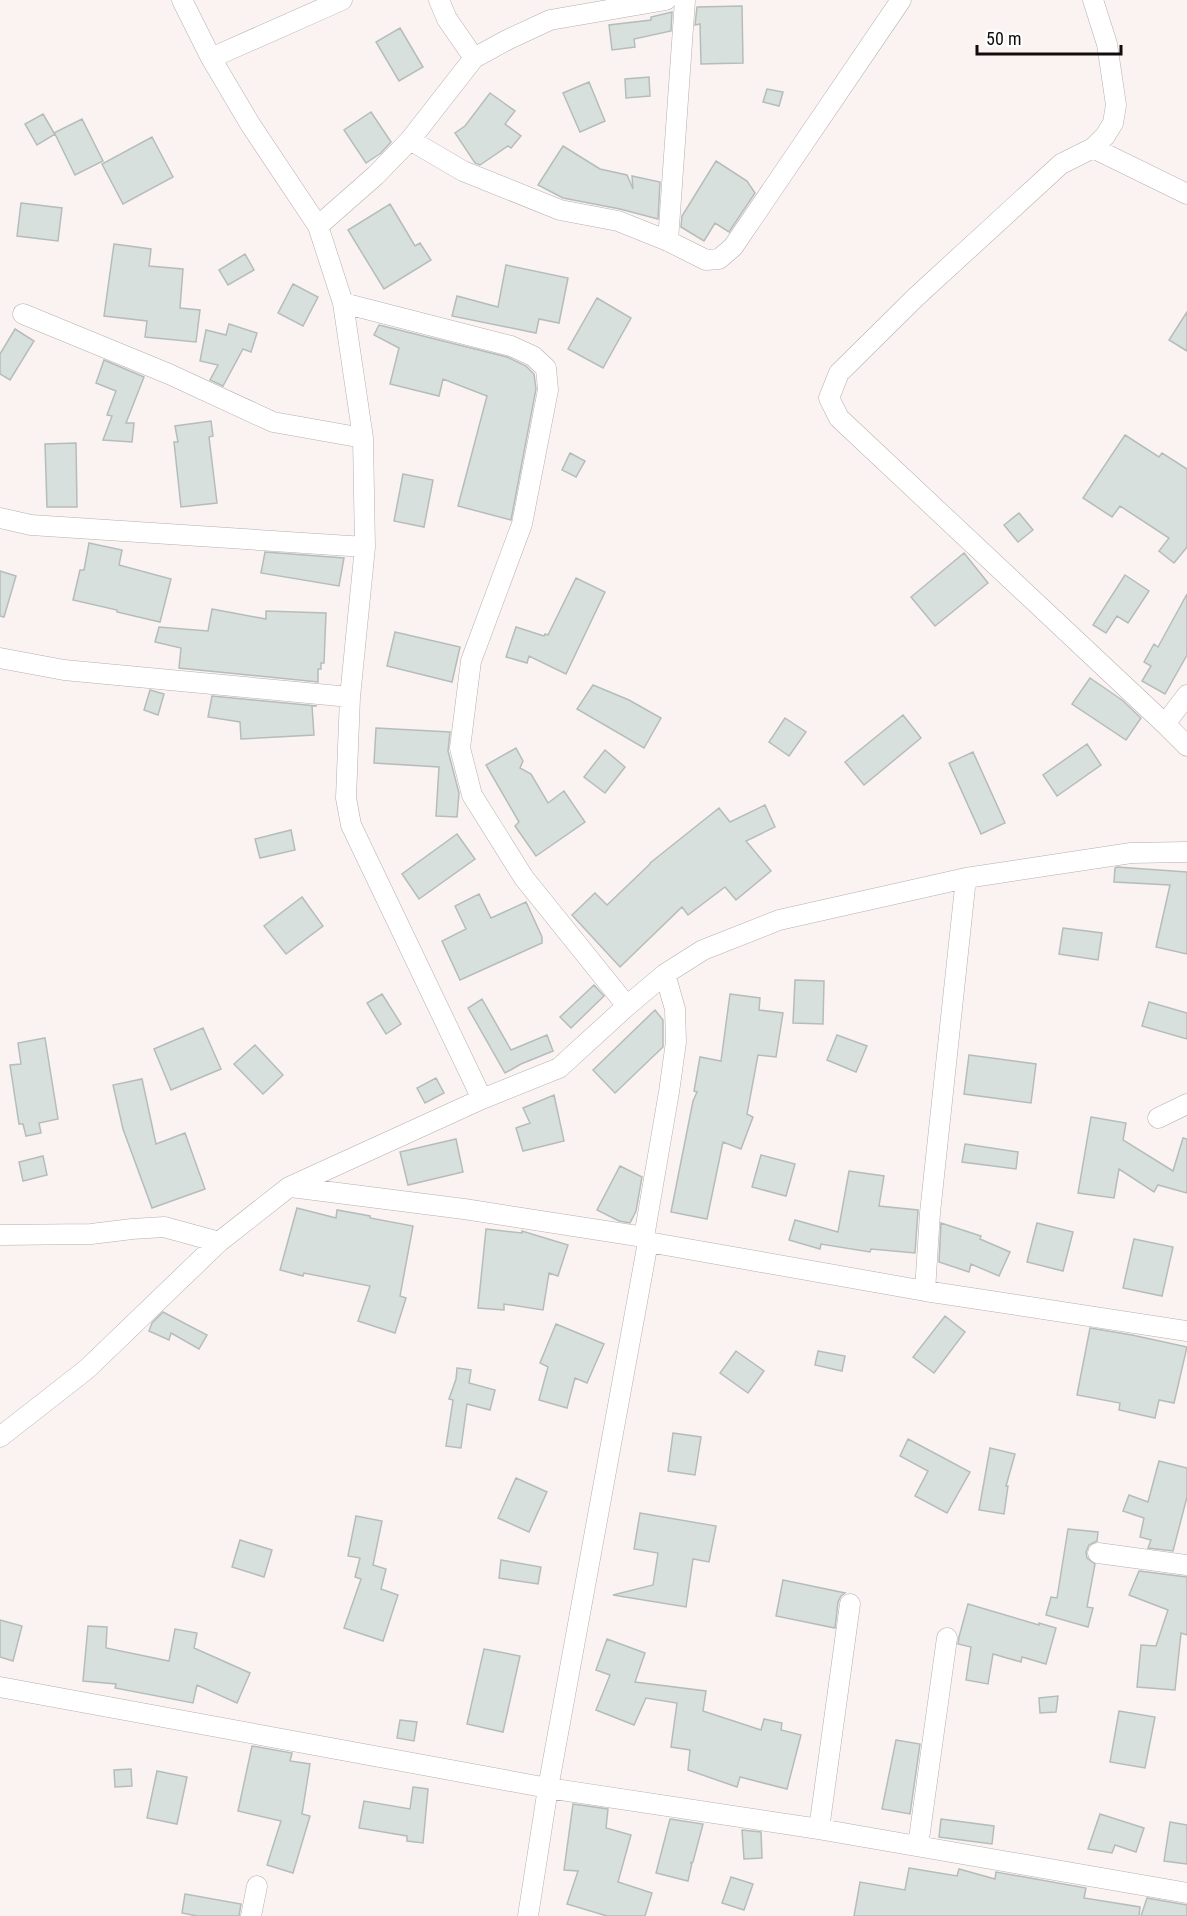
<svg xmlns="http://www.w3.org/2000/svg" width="1187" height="1916" font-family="'Roboto Condensed',sans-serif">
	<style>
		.building { fill: #d8e0de; stroke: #b5bdbb; stroke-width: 1.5 }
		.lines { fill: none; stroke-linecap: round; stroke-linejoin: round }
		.minor-casing { stroke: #b6afae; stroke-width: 21 }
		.minor { stroke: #fff; stroke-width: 20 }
	</style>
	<rect width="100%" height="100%" fill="#faf3f1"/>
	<path class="building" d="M 742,6 L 743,63 L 701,64 L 700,24 L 695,25 L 697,7 Z
		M 672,12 L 671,31 L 634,39 L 635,47 L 612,50 L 609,25 L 651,20 L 651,17 Z
		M 400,28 L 423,67 L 399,81 L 376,42 Z
		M 649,77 L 650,96 L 626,98 L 625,79 Z
		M 589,82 L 605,121 L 580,132 L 563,93 Z
		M 767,89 L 783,92 L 779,106 L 763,102 Z
		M 490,93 L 515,111 L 505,124 L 521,136 L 511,148 L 508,146 L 480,165 L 475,163 L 455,133 L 465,126 Z
		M 371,112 L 391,142 L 381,153 L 366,163 L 344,130 Z
		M 43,114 L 54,133 L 82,119 L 103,161 L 75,175 L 55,134 L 37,145 L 25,124 Z
		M 152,137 L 173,177 L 123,204 L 102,164 Z
		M 563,146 L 600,169 L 627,175 L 633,189 L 632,176 L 660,182 L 658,219 L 620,209 L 563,198 L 538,185 Z
		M 716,161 L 747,181 L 755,193 L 729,232 L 715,223 L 704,241 L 681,227 L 682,216 Z
		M 21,203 L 62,208 L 58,241 L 17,236 Z
		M 390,204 L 415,246 L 420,243 L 431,260 L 384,289 L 348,230 Z
		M 114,244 L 151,249 L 149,266 L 183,269 L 180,308 L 200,310 L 196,342 L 145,337 L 147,321 L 104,316 Z
		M 245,254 L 254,270 L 228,285 L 219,270 Z
		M 506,265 L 568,278 L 559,323 L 539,319 L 536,333 L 452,316 L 457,296 L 498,307 Z
		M 293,284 L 318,297 L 303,326 L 278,313 Z
		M 597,298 L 631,318 L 603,368 L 568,349 Z
		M 1187,312 L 1187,351 L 1169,340 Z
		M 229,324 L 257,333 L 251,352 L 243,349 L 223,386 L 210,380 L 218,365 L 200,361 L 206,330 L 226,335 Z
		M 379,325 L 507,357 L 526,366 L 534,374 L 536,389 L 511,520 L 458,506 L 487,396 L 443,379 L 439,396 L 390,384 L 399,348 L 374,335 Z
		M 15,329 L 34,341 L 10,380 L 0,374 L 0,354 Z
		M 104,360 L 144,377 L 126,423 L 134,423 L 132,442 L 103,440 L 112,416 L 107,415 L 116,391 L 96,383 Z
		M 211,421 L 213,436 L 209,437 L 217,503 L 181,507 L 174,442 L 178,442 L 175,426 Z
		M 1125,435 L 1159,457 L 1162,453 L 1187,469 L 1187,547 L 1174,563 L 1159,551 L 1169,538 L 1120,506 L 1112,517 L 1083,498 Z
		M 76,443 L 77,507 L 47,507 L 45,444 Z
		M 570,453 L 585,461 L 576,477 L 562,470 Z
		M 403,474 L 433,480 L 424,527 L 394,521 Z
		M 1019,513 L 1033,530 L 1018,542 L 1004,525 Z
		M 89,543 L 122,550 L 119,565 L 171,579 L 160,622 L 117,612 L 117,610 L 73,600 L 80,570 L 84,570 Z
		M 265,552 L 344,558 L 339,586 L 261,573 Z
		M 964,553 L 988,583 L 935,626 L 911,597 Z
		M 0,571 L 16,576 L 4,617 L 0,616 Z
		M 1125,575 L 1149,591 L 1128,623 L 1117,616 L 1106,633 L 1093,625 Z
		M 576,578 L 605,592 L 566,674 L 529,656 L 527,663 L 506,657 L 516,627 L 544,636 L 545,634 L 548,635 Z
		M 1187,594 L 1187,655 L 1165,694 L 1142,681 L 1151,666 L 1144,662 L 1154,644 L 1158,647 Z
		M 212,609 L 266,619 L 266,611 L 326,613 L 324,663 L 321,663 L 321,669 L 318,669 L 318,682 L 179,668 L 181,648 L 155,642 L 159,627 L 208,631 Z
		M 395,632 L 460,647 L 452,682 L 387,666 Z
		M 1090,678 L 1122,700 L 1141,718 L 1126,740 L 1072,704 Z
		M 593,685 L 629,700 L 661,718 L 644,748 L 577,709 Z
		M 150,690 L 164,694 L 158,715 L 144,710 Z
		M 212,696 L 317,706 L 312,706 L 314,735 L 241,739 L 240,722 L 208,717 Z
		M 903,715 L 921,738 L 864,785 L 845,762 Z
		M 785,718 L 806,732 L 789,756 L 769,742 Z
		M 376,728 L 450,732 L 448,751 L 459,793 L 457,817 L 436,816 L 439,767 L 374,763 Z
		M 1087,744 L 1101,765 L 1057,796 L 1043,775 Z
		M 516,748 L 523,761 L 520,768 L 531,774 L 548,803 L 564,791 L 585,822 L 536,856 L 515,826 L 519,822 L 486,765 Z
		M 605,750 L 625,767 L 605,793 L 584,777 Z
		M 973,752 L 1005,823 L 981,834 L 949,763 Z
		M 765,805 L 775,827 L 746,841 L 771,871 L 736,900 L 725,887 L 688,915 L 682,907 L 620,967 L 572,915 L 595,893 L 607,905 L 650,864 L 650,863 L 719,808 L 730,822 Z
		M 291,830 L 295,850 L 260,858 L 255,839 Z
		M 457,834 L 475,859 L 419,899 L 402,874 Z
		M 1117,867 L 1187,872 L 1187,954 L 1156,947 L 1170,885 L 1114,882 L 1115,868 Z
		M 479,894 L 491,918 L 526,902 L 542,937 L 542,943 L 460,980 L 442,941 L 466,929 L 455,906 Z
		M 302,897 L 323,926 L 286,954 L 264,926 Z
		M 1063,928 L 1102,933 L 1098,960 L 1059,954 Z
		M 795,980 L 824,981 L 823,1024 L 793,1023 Z
		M 594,985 L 604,996 L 571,1028 L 560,1017 Z
		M 382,994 L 401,1024 L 386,1034 L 367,1003 Z
		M 730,994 L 760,998 L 759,1010 L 783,1013 L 776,1057 L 758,1055 L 747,1114 L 753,1117 L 741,1149 L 723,1142 L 707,1219 L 671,1212 L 693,1101 L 697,1092 L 694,1091 L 700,1057 L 721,1061 Z
		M 482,999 L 511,1050 L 547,1035 L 553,1051 L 521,1064 L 505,1073 L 468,1008 Z
		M 1149,1002 L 1187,1013 L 1187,1039 L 1142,1026 Z
		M 655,1010 L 663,1020 L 663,1047 L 615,1093 L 593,1070 Z
		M 203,1028 L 221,1069 L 171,1090 L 154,1049 Z
		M 837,1035 L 867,1046 L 856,1072 L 827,1060 Z
		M 45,1038 L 58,1119 L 39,1123 L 41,1133 L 26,1136 L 23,1124 L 19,1124 L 10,1065 L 21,1064 L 18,1043 Z
		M 255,1045 L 283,1075 L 263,1094 L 234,1064 Z
		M 969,1055 L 1036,1064 L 1031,1103 L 964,1094 Z
		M 436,1078 L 444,1093 L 425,1103 L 417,1088 Z
		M 142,1079 L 156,1144 L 185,1133 L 205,1189 L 152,1208 L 123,1129 L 113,1085 Z
		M 554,1095 L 564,1141 L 523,1151 L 516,1128 L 530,1123 L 523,1108 Z
		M 1091,1117 L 1126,1123 L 1123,1140 L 1173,1171 L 1183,1138 L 1187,1139 L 1187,1193 L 1158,1185 L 1154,1192 L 1119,1169 L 1114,1198 L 1078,1193 Z
		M 456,1139 L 463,1172 L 408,1185 L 400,1152 Z
		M 965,1144 L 1018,1152 L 1016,1169 L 962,1162 Z
		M 761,1155 L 795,1164 L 786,1196 L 752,1187 Z
		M 43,1156 L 47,1175 L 23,1181 L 19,1162 Z
		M 620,1166 L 642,1177 L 636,1211 L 630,1223 L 619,1221 L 597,1210 Z
		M 849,1171 L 884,1176 L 879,1206 L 918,1210 L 915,1253 L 871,1249 L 870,1252 L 821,1244 L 820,1249 L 789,1240 L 795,1220 L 838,1232 Z
		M 297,1208 L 336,1218 L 337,1210 L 370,1216 L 370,1218 L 413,1226 L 400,1296 L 406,1298 L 395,1333 L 358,1321 L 370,1286 L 304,1273 L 303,1276 L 280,1270 Z
		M 941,1223 L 981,1236 L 980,1239 L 1010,1252 L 999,1276 L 971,1264 L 969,1272 L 939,1262 Z
		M 1037,1223 L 1073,1232 L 1063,1271 L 1027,1262 Z
		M 486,1229 L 522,1233 L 522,1231 L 568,1245 L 558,1276 L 549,1273 L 543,1310 L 504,1304 L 504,1310 L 478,1308 Z
		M 1134,1239 L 1173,1247 L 1162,1296 L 1123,1288 Z
		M 163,1312 L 207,1335 L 199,1349 L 171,1333 L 169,1340 L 149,1331 L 152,1323 Z
		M 945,1316 L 965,1332 L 934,1373 L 913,1357 Z
		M 556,1324 L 604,1344 L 587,1383 L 575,1378 L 567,1408 L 539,1400 L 548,1367 L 540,1363 Z
		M 1090,1328 L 1132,1335 L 1187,1347 L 1174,1403 L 1159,1400 L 1155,1418 L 1119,1410 L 1120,1403 L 1077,1395 Z
		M 736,1351 L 764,1371 L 748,1393 L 720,1373 Z
		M 818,1351 L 845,1356 L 842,1371 L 815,1365 Z
		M 457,1368 L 471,1370 L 469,1383 L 495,1390 L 490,1410 L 467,1404 L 461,1448 L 446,1446 L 453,1400 L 449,1399 L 456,1379 Z
		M 673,1433 L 701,1437 L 695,1475 L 668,1471 Z
		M 908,1439 L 970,1472 L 947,1513 L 915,1496 L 928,1471 L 900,1456 Z
		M 990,1448 L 1015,1454 L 1006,1486 L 1008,1486 L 1004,1514 L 979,1510 Z
		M 1159,1461 L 1187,1468 L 1187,1497 L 1173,1551 L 1148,1548 L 1151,1540 L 1140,1537 L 1144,1518 L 1123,1511 L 1129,1495 L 1148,1502 Z
		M 516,1478 L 547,1492 L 529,1532 L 498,1518 Z
		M 640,1513 L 716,1526 L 709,1562 L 693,1559 L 686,1607 L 613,1595 L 653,1585 L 658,1553 L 634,1549 Z
		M 356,1516 L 382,1521 L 373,1565 L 386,1569 L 381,1589 L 398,1595 L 383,1641 L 344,1628 L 361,1579 L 355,1577 L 360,1558 L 348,1556 Z
		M 1068,1529 L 1098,1532 L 1097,1541 L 1089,1545 L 1086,1552 L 1087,1558 L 1095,1564 L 1087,1607 L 1093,1608 L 1088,1627 L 1046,1615 L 1051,1597 L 1057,1598 Z
		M 240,1540 L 272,1550 L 264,1577 L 232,1567 Z
		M 501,1560 L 541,1567 L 538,1584 L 499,1578 Z
		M 1139,1571 L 1187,1577 L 1187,1635 L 1181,1633 L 1175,1690 L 1137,1687 L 1141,1645 L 1156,1646 L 1168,1610 L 1129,1595 Z
		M 783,1580 L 845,1593 L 841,1596 L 838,1602 L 835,1628 L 776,1616 Z
		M 968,1604 L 1039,1625 L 1039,1623 L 1056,1628 L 1046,1664 L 1022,1657 L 1021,1662 L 993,1654 L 988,1684 L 966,1680 L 971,1647 L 958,1644 L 959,1637 Z
		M 0,1620 L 22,1626 L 13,1661 L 0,1657 Z
		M 88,1626 L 107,1627 L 106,1648 L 169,1661 L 175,1629 L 197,1633 L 194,1648 L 250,1673 L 237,1703 L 197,1685 L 193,1703 L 115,1688 L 116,1684 L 83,1681 Z
		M 607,1639 L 645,1653 L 635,1682 L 706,1691 L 703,1711 L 761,1730 L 764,1719 L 782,1723 L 781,1730 L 801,1735 L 787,1789 L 740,1777 L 737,1787 L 688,1770 L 690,1750 L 671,1747 L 677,1703 L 646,1698 L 634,1725 L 596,1710 L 610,1675 L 596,1670 Z
		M 484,1649 L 520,1656 L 503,1732 L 467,1724 Z
		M 1058,1696 L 1056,1712 L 1040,1713 L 1039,1698 Z
		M 1119,1711 L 1155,1717 L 1145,1768 L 1110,1762 Z
		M 400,1720 L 417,1722 L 414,1741 L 397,1738 Z
		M 896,1740 L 920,1744 L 910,1814 L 882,1809 Z
		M 252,1746 L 292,1753 L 290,1761 L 310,1764 L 302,1814 L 310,1816 L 293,1873 L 267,1865 L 281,1821 L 238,1811 Z
		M 131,1769 L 132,1786 L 115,1787 L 114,1770 Z
		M 157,1771 L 187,1777 L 177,1824 L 147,1818 Z
		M 413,1787 L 428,1789 L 423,1843 L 407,1841 L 407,1836 L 359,1828 L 364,1801 L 410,1809 Z
		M 573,1804 L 608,1809 L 606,1828 L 631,1835 L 618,1882 L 652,1893 L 645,1916 L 607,1916 L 567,1904 L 578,1871 L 564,1870 Z
		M 1100,1814 L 1144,1828 L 1136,1852 L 1115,1845 L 1112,1853 L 1088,1849 Z
		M 670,1819 L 703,1824 L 693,1862 L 690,1863 L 692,1863 L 688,1881 L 656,1873 Z
		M 941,1819 L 994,1826 L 992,1844 L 939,1837 Z
		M 1170,1822 L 1187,1825 L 1187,1864 L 1164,1861 Z
		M 742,1830 L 761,1832 L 762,1858 L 744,1859 Z
		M 909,1868 L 957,1876 L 959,1869 L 995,1879 L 996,1872 L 1086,1888 L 1084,1898 L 1140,1907 L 1139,1916 L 854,1916 L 860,1882 L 905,1890 Z
		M 731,1877 L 753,1884 L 744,1910 L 722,1903 Z
		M 185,1894 L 241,1904 L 239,1916 L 197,1916 L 182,1913 Z
		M 1147,1898 L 1187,1905 L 1187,1916 L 1141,1916 Z"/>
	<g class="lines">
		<defs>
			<path id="minor" d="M 182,0 L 211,58 L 250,124 L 318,226
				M 439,0 L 447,19 L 474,58
				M 1093,0 L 1107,44 L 1116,105 L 1113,123 L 1105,136 L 1093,148
				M 211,58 L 342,0
				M 410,140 L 463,171 L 560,210 L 618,221 L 668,241 L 706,260 L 719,259 L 733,247 L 901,0
				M 668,241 L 685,0
				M 343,303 L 511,346 L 533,356 L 546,368 L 548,390 L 522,524 L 471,661 L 460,748 L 472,795 L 524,878 L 627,1006
				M 23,314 L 169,374 L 273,422 L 363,438
				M 0,518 L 31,525 L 365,547
				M 0,658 L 64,670 L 350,697
				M 1187,695 L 1165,724 L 1187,746
				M 1165,724 L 839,418 L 829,398 L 839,373 L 917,296 L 1061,164 L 1093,148 L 1187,194
				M 482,1099 L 351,825 L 346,798 L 350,697 L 365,547 L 363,438 L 343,303 L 318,226 L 376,175 L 410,140 L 474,58 L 507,40 L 550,20 L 666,0
				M 1158,1118 L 1187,1104
				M 291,1187 L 464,1209 L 644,1237 L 648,1242 L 925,1291 L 1187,1331
				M 0,1235 L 91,1234 L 132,1229 L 164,1227 L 219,1242
				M 644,1237 L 669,1092 L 676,1042 L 675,1009 L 665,974
				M 925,1291 L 930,1213 L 966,878
				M 0,1437 L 87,1369 L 219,1242 L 289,1187 L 482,1099 L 559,1068 L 627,1006 L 665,974 L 703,950 L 779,920 L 966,878 L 1131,853 L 1187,852
				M 1098,1553 L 1187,1565
				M 0,1687 L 548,1788 L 648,1242
				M 819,1829 L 850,1604
				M 918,1846 L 947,1638
				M 251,1916 L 257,1886
				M 528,1916 L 548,1788 L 819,1829 L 1187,1893"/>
		</defs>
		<use href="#minor" class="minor-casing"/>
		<use href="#minor" class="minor"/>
	</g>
	<path d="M977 45v9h144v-9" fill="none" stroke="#100d0d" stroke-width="3"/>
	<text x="986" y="45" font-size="18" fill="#100d0d" stroke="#ffffff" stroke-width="4.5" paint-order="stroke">50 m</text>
</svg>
